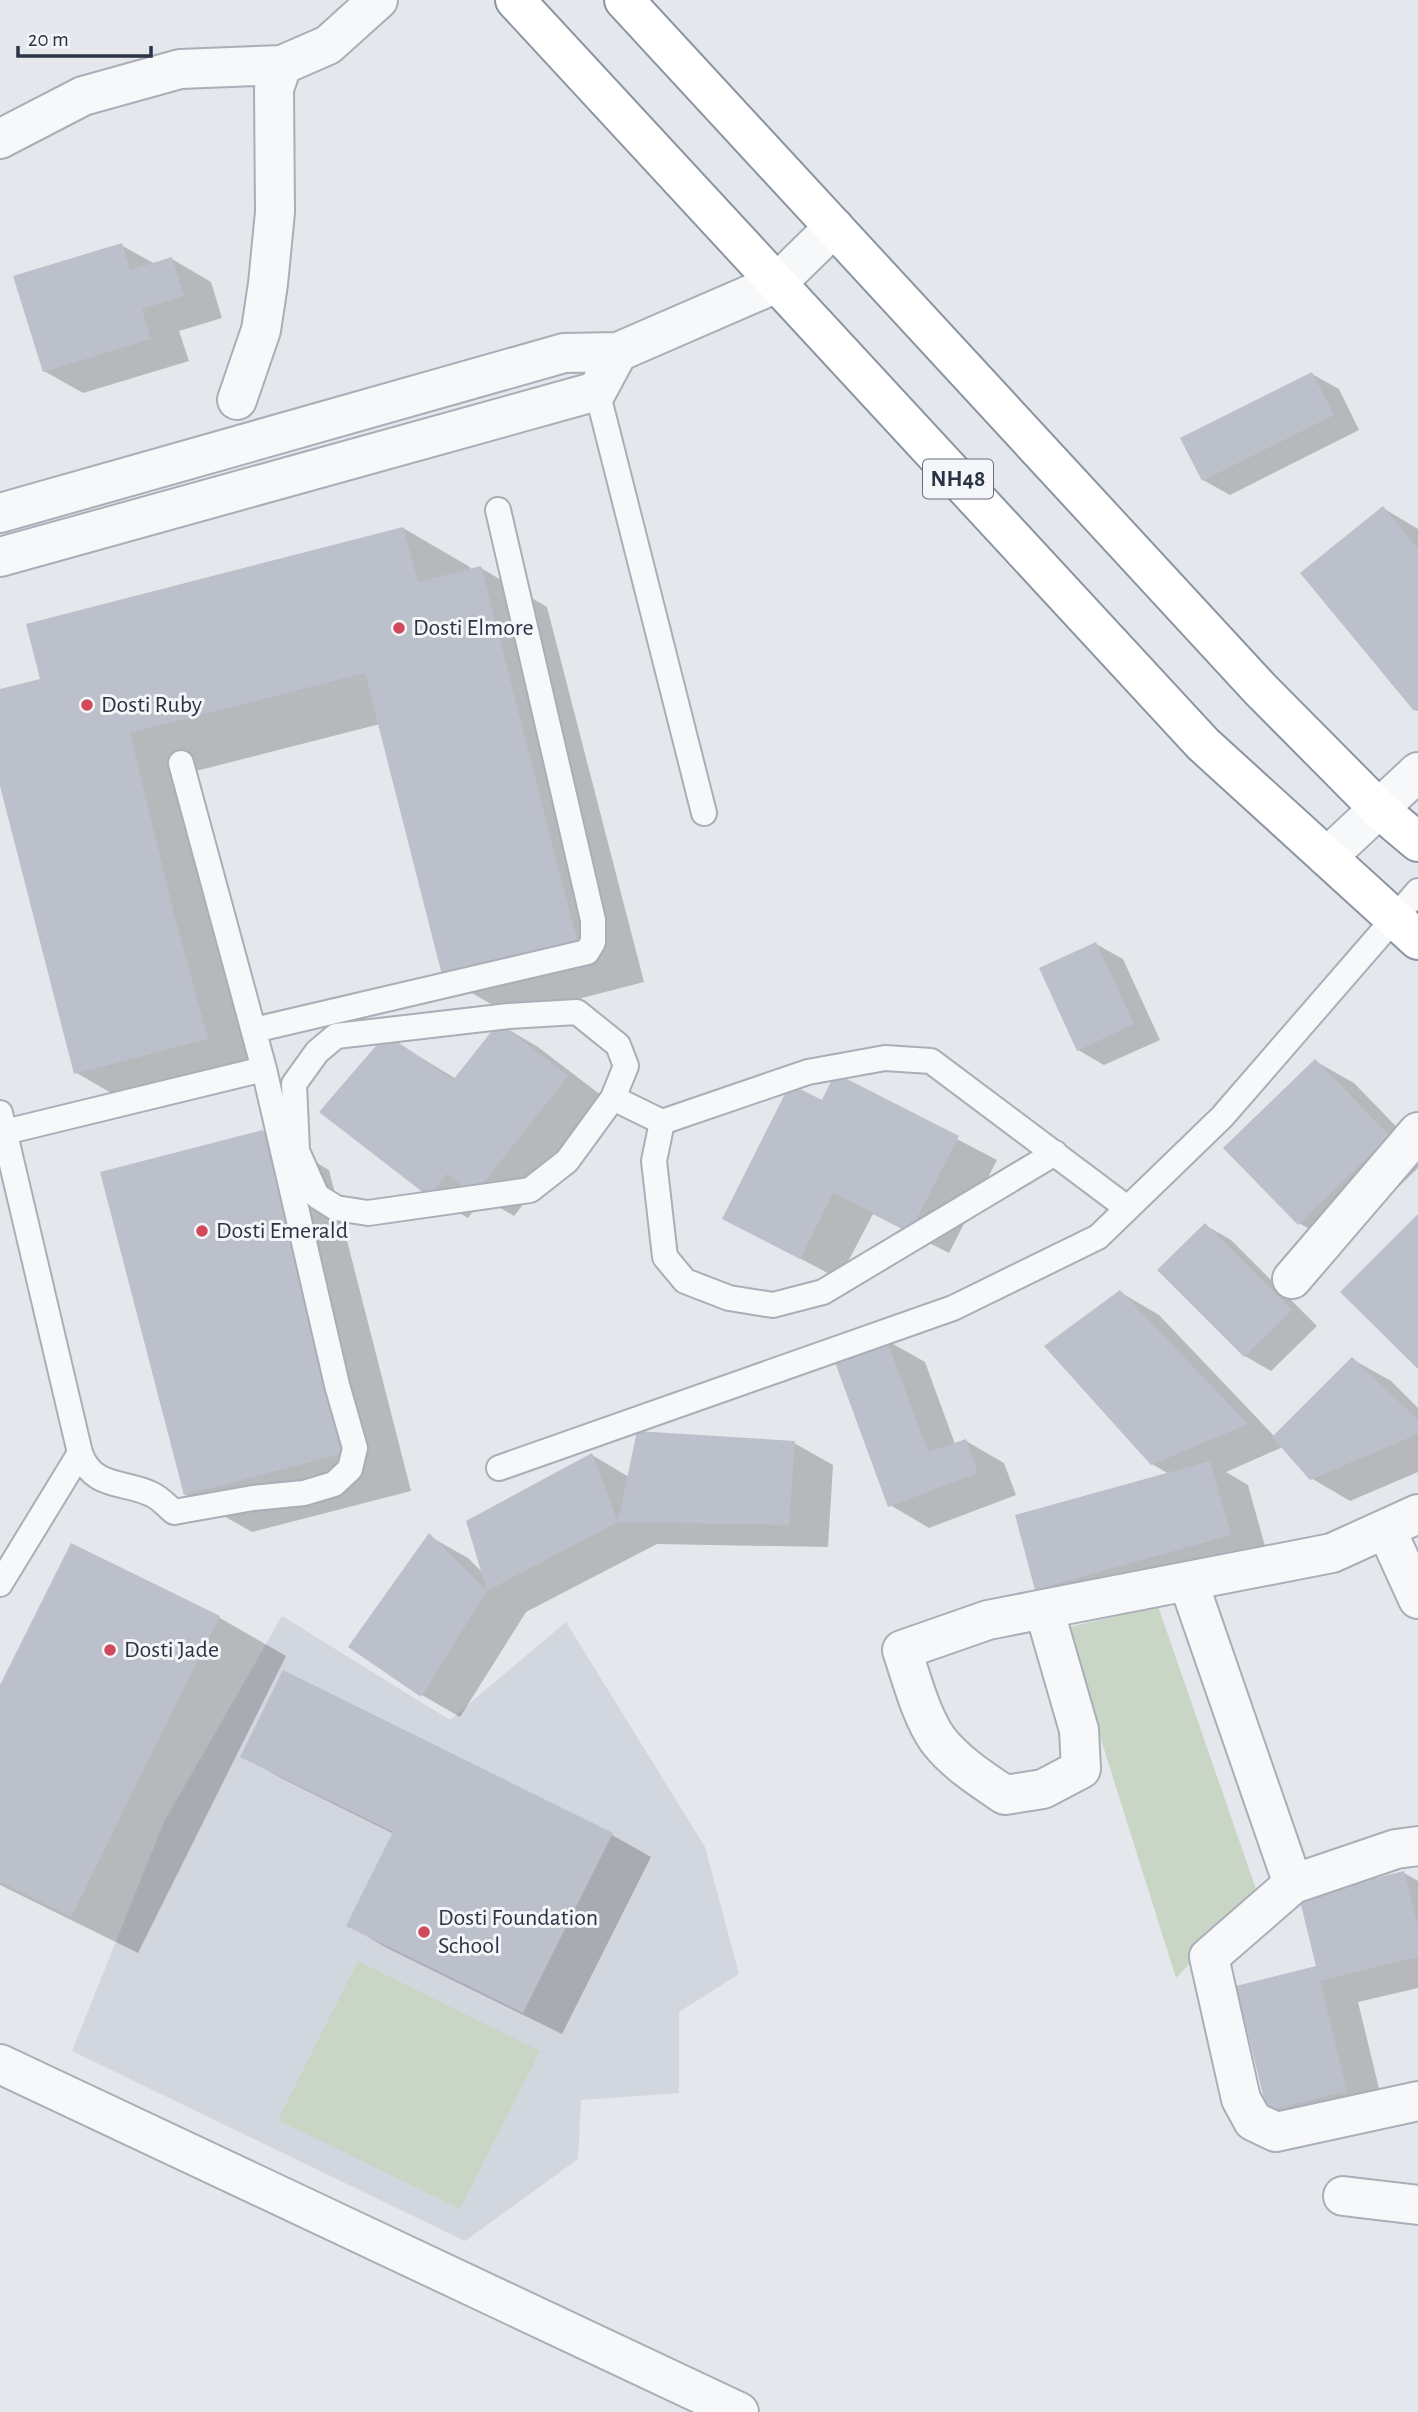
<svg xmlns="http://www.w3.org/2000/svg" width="1418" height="2412" font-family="'Alegreya Sans',sans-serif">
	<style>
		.built { fill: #d2d6de }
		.green { fill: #c9d6c5 }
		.shadow { fill: #0003 }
		.building { fill: #bbc0ca }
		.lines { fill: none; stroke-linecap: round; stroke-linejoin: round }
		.service-casing { stroke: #a9aeb7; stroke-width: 28 }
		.minor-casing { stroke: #a9aeb7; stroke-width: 42 }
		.trunk-casing { stroke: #8b94a3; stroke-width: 42 }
		.service { stroke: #f7f8fa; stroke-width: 24 }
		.minor { stroke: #f7f8fa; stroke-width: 38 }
		.trunk { stroke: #fff; stroke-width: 38 }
		.poi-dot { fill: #d1495b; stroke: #f4f6f9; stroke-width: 2.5 }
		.labels { text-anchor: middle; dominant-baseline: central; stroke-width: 6; stroke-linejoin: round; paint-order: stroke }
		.shield { fill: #f4f6f9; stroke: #676e7b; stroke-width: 2 }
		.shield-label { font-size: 23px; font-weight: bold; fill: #2b3445 }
		.poi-label { font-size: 24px; fill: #2b3445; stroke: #f4f6f9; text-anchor: start }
	</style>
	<rect width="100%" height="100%" fill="#e4e7ec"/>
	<path class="built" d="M 282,1616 L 450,1720 L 566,1622 L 705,1847 L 739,1974 L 679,2012 L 679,2093 L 581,2100 L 578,2159 L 465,2241 L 72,2051 L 164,1822 Z"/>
	<path class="green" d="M 1158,1606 L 1257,1892 L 1176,1978 L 1066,1628 Z
		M 358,1961 L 540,2051 L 460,2209 L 278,2120 Z"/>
	<path class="shadow" d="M 121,245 L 155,264 L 172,259 L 211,282 L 222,318 L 179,331 L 189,361 L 83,393 L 44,371 Z
		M 1312,374 L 1339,389 L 1359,430 L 1230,495 L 1203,480 Z
		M 1383,508 L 1418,529 L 1418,711 L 1415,710 Z
		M 403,528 L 470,567 L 471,571 L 481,568 L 547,607 L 644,982 L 512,1016 L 445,978 L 380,724 L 196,771 L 274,1077 L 142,1111 L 75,1072 L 0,780 L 0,691 L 42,680 Z
		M 1096,944 L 1123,959 L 1160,1040 L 1104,1065 L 1078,1050 Z
		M 499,1024 L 538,1047 L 606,1099 L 514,1216 L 483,1198 L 468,1218 L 430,1196 L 386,1036 L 456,1079 Z
		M 1315,1061 L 1354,1083 L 1418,1149 L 1418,1168 L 1338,1246 L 1299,1223 Z
		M 836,1076 L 997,1160 L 949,1253 L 873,1214 L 839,1279 L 724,1218 L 822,1102 Z
		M 262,1131 L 329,1170 L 411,1491 L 252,1532 L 185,1494 Z
		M 1205,1225 L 1231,1240 L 1317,1326 L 1271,1371 L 1245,1356 Z
		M 1120,1292 L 1159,1315 L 1275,1437 L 1352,1359 L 1391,1381 L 1418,1408 L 1418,1472 L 1350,1501 L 1311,1478 L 1283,1447 L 1226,1472 L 1248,1485 L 1268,1557 L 1076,1612 L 1037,1589 L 1169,1474 L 1152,1464 Z
		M 886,1340 L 925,1362 L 955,1444 L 966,1441 L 1004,1463 L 1016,1495 L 929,1528 L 890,1505 Z
		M 794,1443 L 833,1465 L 828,1547 L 657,1544 L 526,1612 L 460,1717 L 422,1695 L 429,1536 L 468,1558 L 484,1574 L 592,1455 L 629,1477 Z
		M 72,1545 L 220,1618 L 286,1656 L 138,1953 L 0,1885 L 0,1688 Z
		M 284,1673 L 612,1835 L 651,1857 L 562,2034 L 387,1948 L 348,1925 L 394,1834 L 281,1778 L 243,1756 Z
		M 1404,1873 L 1418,1881 L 1418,1988 L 1358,2002 L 1385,2113 L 1307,2132 L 1268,2109 L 1319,1968 Z"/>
	<path class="building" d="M 122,243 L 130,270 L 172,257 L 184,296 L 142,309 L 151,339 L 43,372 L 13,276 Z
		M 1312,372 L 1334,415 L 1202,481 L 1180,438 Z
		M 1383,506 L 1418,549 L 1418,708 L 1414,711 L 1300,573 Z
		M 403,527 L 418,582 L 481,566 L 578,944 L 443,979 L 365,673 L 130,733 L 174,914 L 208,1039 L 74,1074 L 0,786 L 0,689 L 40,679 L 26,624 Z
		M 1096,942 L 1134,1024 L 1077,1051 L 1039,968 Z
		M 499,1022 L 568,1076 L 474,1195 L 447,1174 L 429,1197 L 319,1112 L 386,1034 L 453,1080 Z
		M 1315,1059 L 1390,1136 L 1298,1225 L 1223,1148 Z
		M 835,1073 L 959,1136 L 910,1232 L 833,1193 L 800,1259 L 722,1219 L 790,1084 L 822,1100 Z
		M 263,1130 L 345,1453 L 184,1495 L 100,1172 Z
		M 1418,1214 L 1418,1369 L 1340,1292 Z
		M 1205,1223 L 1292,1310 L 1244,1357 L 1157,1270 Z
		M 1120,1290 L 1248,1424 L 1151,1465 L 1044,1346 Z
		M 886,1338 L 928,1452 L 966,1439 L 978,1473 L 888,1507 L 833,1357 Z
		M 1352,1357 L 1418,1420 L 1418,1434 L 1310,1480 L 1272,1437 Z
		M 637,1431 L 795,1441 L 789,1525 L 618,1522 Z
		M 592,1453 L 618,1522 L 487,1591 L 466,1521 Z
		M 1210,1461 L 1231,1535 L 1035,1590 L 1015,1515 Z
		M 429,1533 L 487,1591 L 421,1697 L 348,1647 Z
		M 71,1543 L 220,1616 L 71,1917 L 0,1882 L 0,1685 Z
		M 283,1670 L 613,1833 L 523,2013 L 346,1926 L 393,1832 L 240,1757 Z
		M 1404,1871 L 1418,1926 L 1418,1957 L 1320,1981 L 1347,2091 L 1267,2111 L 1236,1986 L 1316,1966 L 1299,1897 Z"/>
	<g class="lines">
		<defs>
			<path id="service" d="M 597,391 L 704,813
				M 254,1030 L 587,952 L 593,942 L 593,920 L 498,510
				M 613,1098 L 567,1161 L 530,1190 L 368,1213 L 336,1208 L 317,1196 L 297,1151 L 294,1084 L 317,1052 L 336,1036 L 509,1016 L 577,1012 L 618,1045 L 626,1066 L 613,1098 L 662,1122
				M 0,1113 L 80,1453 C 93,1489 124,1481 151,1494 C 159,1497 167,1506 174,1512 L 253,1498 L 304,1493 L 334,1484 L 350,1469 L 355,1448 L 337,1385 L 264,1069 L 181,763
				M 5,1132 L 264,1069
				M 1055,1153 L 823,1292 L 773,1305 L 729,1298 L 685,1281 L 665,1257 L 654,1161 L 662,1122 L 808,1072 L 885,1058 L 931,1061 L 1127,1208
				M 499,1468 L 953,1308 L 1098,1237 L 1222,1117 L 1418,891
				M 0,1584 L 80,1453"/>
			<path id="minor" d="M 0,139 L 83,96 L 180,69 L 282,65 L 328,45 L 378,0
				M 237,400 L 261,330 L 268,284 L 275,212 L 274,89 L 282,65
				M 0,513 L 564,353 L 618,352 L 777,283 L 834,227
				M 0,557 L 597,391 L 618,352
				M 1327,857 L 1418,772
				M 1292,1279 L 1418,1132
				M 1386,1529 L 1418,1599
				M 1188,1581 L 1293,1884
				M 1044,1609 L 988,1620 L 902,1650 C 911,1677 921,1716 938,1740 C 956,1763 981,1779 1005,1795 L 1043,1789 L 1081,1769 L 1079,1730 L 1044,1609 L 1332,1553 L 1418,1514
				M 1418,1846 L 1396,1849 L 1293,1884 L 1209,1957 L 1241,2099 L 1253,2121 L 1276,2132 L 1418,2101
				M 0,2064 L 739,2412
				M 1343,2196 L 1418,2205"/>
			<path id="trunk" d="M 515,0 L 1203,744 L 1418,940
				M 624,0 L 1260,689 L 1380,810 L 1418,842"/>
		</defs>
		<use href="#service" class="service-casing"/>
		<use href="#minor" class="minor-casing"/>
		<use href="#trunk" class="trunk-casing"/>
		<use href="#service" class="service"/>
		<use href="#minor" class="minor"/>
		<use href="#trunk" class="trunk"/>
	</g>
	<g class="poi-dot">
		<circle cx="399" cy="628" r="7"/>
		<circle cx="87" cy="705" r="7"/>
		<circle cx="202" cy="1231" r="7"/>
		<circle cx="110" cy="1650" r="7"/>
		<circle cx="424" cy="1932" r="7"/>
	</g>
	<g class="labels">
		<rect class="shield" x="923" y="459.5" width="70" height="39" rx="5"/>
		<g class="shield-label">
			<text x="958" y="479">NH48</text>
		</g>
		<g class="poi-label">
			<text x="413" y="628">Dosti Elmore</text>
			<text x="101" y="705">Dosti Ruby</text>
			<text x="216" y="1231">Dosti Emerald</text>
			<text x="124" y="1650">Dosti Jade</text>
			<text x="438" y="1918">Dosti Foundation<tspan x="438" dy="28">School</tspan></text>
		</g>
	</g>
	<path d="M18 46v10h133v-10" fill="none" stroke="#2b3445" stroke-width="3.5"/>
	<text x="28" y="46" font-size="21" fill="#2b3445" stroke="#f4f6f9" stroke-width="5" paint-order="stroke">20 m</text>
</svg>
